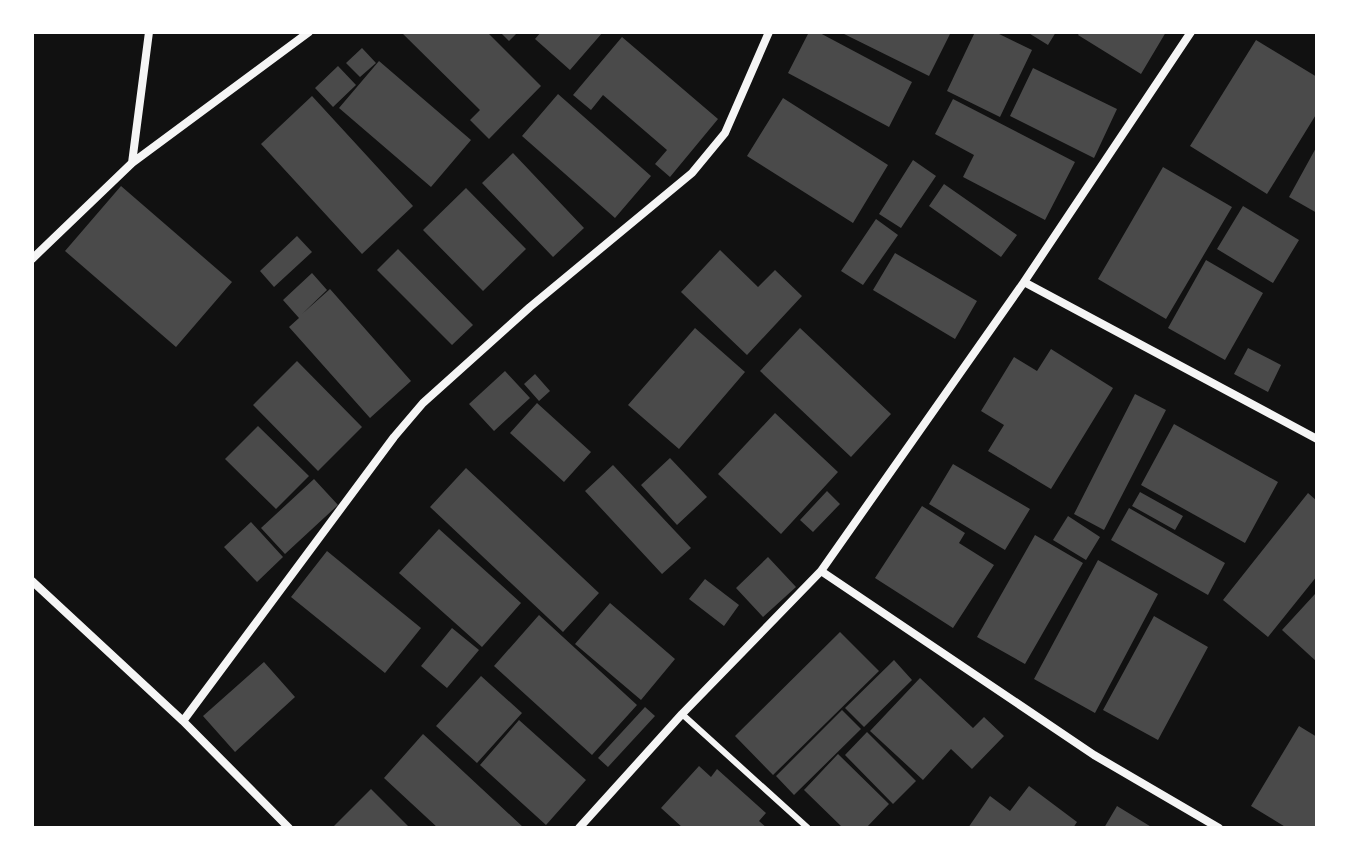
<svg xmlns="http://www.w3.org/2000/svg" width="1349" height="860" font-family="Jost,sans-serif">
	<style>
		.building { fill: #4a4a4a }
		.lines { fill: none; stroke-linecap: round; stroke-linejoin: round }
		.service { stroke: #f5f5f5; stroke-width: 6 }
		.minor { stroke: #f5f5f5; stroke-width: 8 }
	</style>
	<rect width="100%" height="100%" fill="#111"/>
	<path class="building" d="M 401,32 L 487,32 L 541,86 L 489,139 L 470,120 L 480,110 Z
		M 500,32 L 518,32 L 509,41 Z
		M 541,32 L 603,32 L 570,70 L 535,39 Z
		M 809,32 L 818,32 L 912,82 L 889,127 L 788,73 Z
		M 840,32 L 951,32 L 929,76 Z
		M 975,32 L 995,32 L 1032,50 L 1000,117 L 947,91 Z
		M 1027,32 L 1056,32 L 1048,45 Z
		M 1080,32 L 1166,32 L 1141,74 L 1078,35 Z
		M 622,37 L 718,119 L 670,177 L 655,164 L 667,150 L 603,95 L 591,110 L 573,95 Z
		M 1256,40 L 1317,77 L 1317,113 L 1267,194 L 1190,146 Z
		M 362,48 L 376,63 L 360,77 L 346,63 Z
		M 379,61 L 471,140 L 431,187 L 339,108 Z
		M 338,66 L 356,85 L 333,107 L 315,88 Z
		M 1033,68 L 1117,109 L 1094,158 L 1010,116 Z
		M 558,94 L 651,176 L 615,218 L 522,136 Z
		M 312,96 L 413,206 L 362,254 L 261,144 Z
		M 783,98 L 888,165 L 853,223 L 747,156 Z
		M 953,99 L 1075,162 L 1045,220 L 963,177 L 974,155 L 935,134 Z
		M 1317,146 L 1317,213 L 1289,197 Z
		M 513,153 L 584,228 L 553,257 L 482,183 Z
		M 913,160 L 936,176 L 901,228 L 879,214 Z
		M 1163,167 L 1232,207 L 1166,319 L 1098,279 Z
		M 944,184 L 1017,235 L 1001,257 L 929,206 Z
		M 121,186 L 232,282 L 176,347 L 65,251 Z
		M 466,188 L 526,249 L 483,291 L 423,230 Z
		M 1243,206 L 1299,240 L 1273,283 L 1217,249 Z
		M 876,219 L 898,235 L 863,285 L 841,271 Z
		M 297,236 L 312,252 L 274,287 L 260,271 Z
		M 398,249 L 473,325 L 452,345 L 377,270 Z
		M 720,250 L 758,287 L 775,270 L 802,296 L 747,355 L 681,292 Z
		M 895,253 L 977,301 L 955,339 L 873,290 Z
		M 1206,260 L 1263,293 L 1225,360 L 1168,328 Z
		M 312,273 L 327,290 L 302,314 L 330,289 L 411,381 L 370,418 L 289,327 L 299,318 L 283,300 Z
		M 695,328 L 745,372 L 679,449 L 628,405 Z
		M 800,328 L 891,414 L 851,457 L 760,371 Z
		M 1248,348 L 1281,365 L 1268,392 L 1234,374 Z
		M 1051,349 L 1113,388 L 1051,489 L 988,451 L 1004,425 L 981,411 L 1014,357 L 1037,371 Z
		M 297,361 L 362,427 L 318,471 L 253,405 Z
		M 505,371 L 530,398 L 494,431 L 469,404 Z
		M 535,374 L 550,391 L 539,401 L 524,384 Z
		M 1135,394 L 1166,410 L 1104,530 L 1074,514 Z
		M 537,403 L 591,452 L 564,482 L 510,433 Z
		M 775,413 L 838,472 L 781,534 L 718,474 Z
		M 1174,424 L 1278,482 L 1245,543 L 1141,485 Z
		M 258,426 L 309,476 L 276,509 L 225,459 Z
		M 670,458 L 707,497 L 677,525 L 641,485 Z
		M 953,464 L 1030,509 L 1005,550 L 929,504 Z
		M 613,465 L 691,548 L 662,574 L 585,491 Z
		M 466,468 L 599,593 L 563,632 L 430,507 Z
		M 314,479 L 338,505 L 285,554 L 261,528 Z
		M 827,491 L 840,504 L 813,532 L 800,520 Z
		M 1140,492 L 1183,516 L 1175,530 L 1132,506 Z
		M 1308,493 L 1317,501 L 1317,576 L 1268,637 L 1223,600 Z
		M 922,506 L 965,533 L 959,543 L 994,565 L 953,628 L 875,578 Z
		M 1129,508 L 1225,563 L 1208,595 L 1111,540 Z
		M 1068,516 L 1100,537 L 1086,560 L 1053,540 Z
		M 251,522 L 283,557 L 257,582 L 224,547 Z
		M 439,529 L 521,603 L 482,647 L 399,573 Z
		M 1035,535 L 1083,563 L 1025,664 L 977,637 Z
		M 327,551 L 421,628 L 385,673 L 291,597 Z
		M 768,557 L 796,587 L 763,617 L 736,588 Z
		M 1098,560 L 1158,594 L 1095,713 L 1034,679 Z
		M 705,579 L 739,605 L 724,626 L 689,599 Z
		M 1315,594 L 1317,596 L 1317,662 L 1282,630 Z
		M 610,603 L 675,659 L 641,700 L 575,644 Z
		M 539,615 L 637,705 L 592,755 L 494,666 Z
		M 1154,616 L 1208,647 L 1158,740 L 1103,710 Z
		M 452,628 L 479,650 L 447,688 L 421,666 Z
		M 840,632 L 879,671 L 773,775 L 735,736 Z
		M 894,660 L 912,680 L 864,727 L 845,708 Z
		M 264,662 L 295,697 L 235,752 L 203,716 Z
		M 481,676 L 522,713 L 477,763 L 436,726 Z
		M 920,678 L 973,728 L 984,717 L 1004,736 L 972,769 L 951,749 L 923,780 L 870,731 Z
		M 645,707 L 655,716 L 608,767 L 598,758 Z
		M 842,710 L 861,729 L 794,795 L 776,776 Z
		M 519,720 L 586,780 L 546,825 L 480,765 Z
		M 1299,726 L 1317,737 L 1317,828 L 1287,828 L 1251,806 Z
		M 867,732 L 916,781 L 893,804 L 845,755 Z
		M 423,734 L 524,828 L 438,828 L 384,778 Z
		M 838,754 L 889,804 L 866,828 L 843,828 L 804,790 Z
		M 699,766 L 711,777 L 717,769 L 766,813 L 759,821 L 767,828 L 683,828 L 661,808 Z
		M 1029,786 L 1077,822 L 1073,828 L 968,828 L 990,796 L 1010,811 Z
		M 371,789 L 410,828 L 332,828 Z
		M 1117,806 L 1153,828 L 1104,828 Z"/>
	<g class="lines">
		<path class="service" d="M 682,714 L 808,828"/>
		<path class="minor" d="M 132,163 L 309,32
			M 32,259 L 132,163 L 149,32
			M 1024,282 L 1317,439
			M 821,571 L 1094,755 L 1219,828
			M 32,581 L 183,721 L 289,828
			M 183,721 L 394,437 L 423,403 L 530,307 L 692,173 L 725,133 L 769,32
			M 579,828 L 682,714 L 821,571 L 1024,282 L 1191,32"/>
	</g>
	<rect width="1349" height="860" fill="none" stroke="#ffffff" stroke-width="68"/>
</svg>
